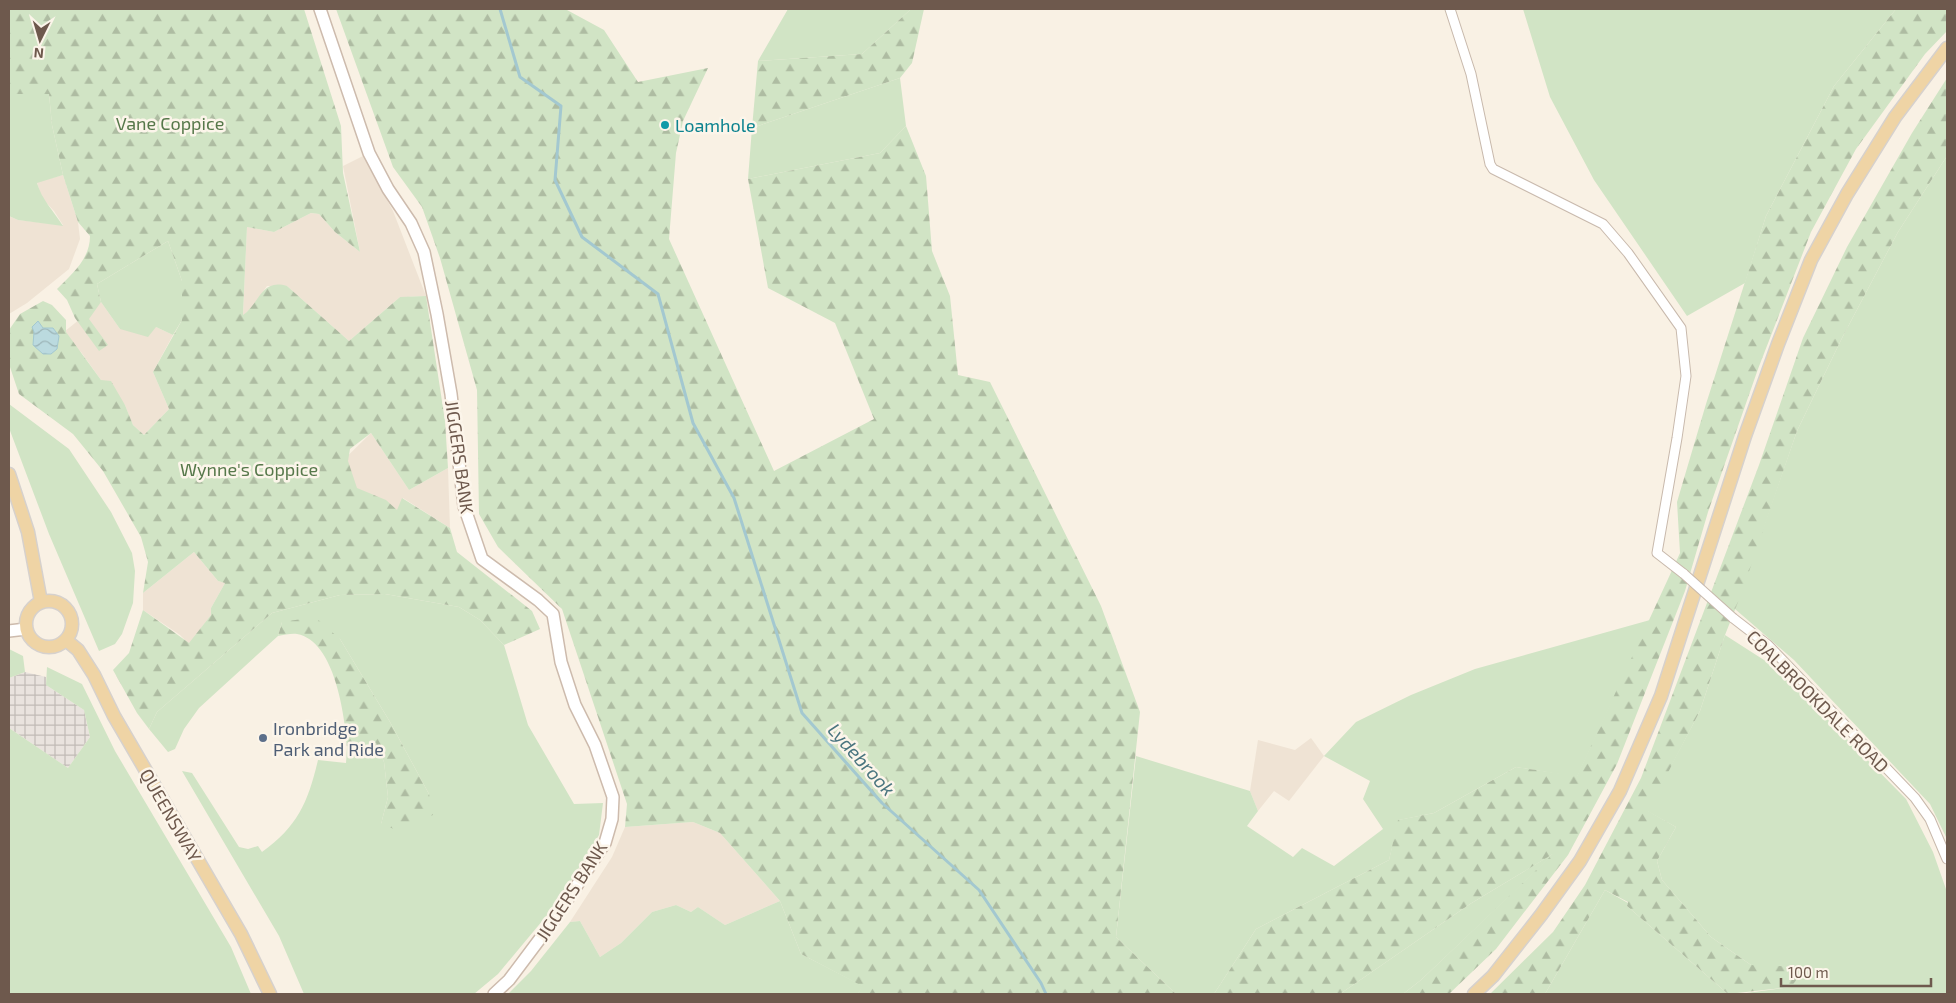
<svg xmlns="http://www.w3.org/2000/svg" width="1956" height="1003" font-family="'Exo 2',sans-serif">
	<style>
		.residential { fill: #efe3d4 }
		.industrial { fill: url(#industrial-grid) }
		.green { fill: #d1e4c5 }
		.forest { fill: url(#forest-firs) }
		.water { fill: url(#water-waves); stroke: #a3c8d0 }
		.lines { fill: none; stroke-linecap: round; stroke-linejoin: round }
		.stream { stroke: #a3c8d0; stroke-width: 3 }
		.street-casing { stroke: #c8b9ac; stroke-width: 11 }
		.secondary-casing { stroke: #cdbbad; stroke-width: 14 }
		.primary-casing { stroke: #d6d1cd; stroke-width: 15 }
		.street { stroke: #fff; stroke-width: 9 }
		.secondary { stroke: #fff; stroke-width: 11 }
		.primary { stroke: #efd4a5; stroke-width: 12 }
		.street-bridge-casing { stroke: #c8b9ac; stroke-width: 11; stroke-linecap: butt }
		.street-bridge { stroke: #fff; stroke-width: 9 }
		.culture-dot { fill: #0f9aa8; stroke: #fcf5ea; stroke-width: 2 }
		.service-dot { fill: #5c6f8a; stroke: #fcf5ea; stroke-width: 2 }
		.labels { text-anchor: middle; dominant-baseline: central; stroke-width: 5; stroke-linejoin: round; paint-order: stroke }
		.park-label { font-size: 18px; fill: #56784a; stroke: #fcf5ea }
		.culture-label { font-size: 18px; fill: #0d838f; stroke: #fcf5ea; text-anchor: start }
		.street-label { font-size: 18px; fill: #6e594d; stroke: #fcf5ea }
		.service-label { font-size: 18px; fill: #4e5e75; stroke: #fcf5ea; text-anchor: start }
		.water-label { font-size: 19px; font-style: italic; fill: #4a757f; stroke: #fcf5ea }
	</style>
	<defs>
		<pattern id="industrial-grid" width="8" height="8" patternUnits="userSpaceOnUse" patternTransform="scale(1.25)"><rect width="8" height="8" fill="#e9e3de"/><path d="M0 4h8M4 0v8" fill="none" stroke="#c1bbb6"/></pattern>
		<pattern id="forest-firs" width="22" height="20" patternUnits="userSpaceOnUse" patternTransform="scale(1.25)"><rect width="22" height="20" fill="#d1e4c5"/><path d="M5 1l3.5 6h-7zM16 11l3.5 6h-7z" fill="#aebca2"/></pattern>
		<pattern id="water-waves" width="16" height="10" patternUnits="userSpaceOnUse" patternTransform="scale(1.25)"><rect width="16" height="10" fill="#bbdadf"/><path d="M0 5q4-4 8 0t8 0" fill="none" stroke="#9cb4b7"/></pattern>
	</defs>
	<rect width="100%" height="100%" fill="#f9f1e4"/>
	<path class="residential" d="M 363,156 L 393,211 L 426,296 L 400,297 L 349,341 L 287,286 L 267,286 L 252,307 L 243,316 L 247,227 L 274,232 L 311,213 L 319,214 L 335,232 L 360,252 L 343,166 Z
		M 63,175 L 78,222 L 80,239 L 69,269 L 27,303 L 9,314 L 9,216 L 18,220 L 63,225 L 54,211 L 41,197 L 37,182 Z
		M 101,302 L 120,329 L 156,327 L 173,335 L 153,372 L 169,409 L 144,435 L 133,425 L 125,405 L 101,380 L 81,352 L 59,336 Z
		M 371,433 L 409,490 L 448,468 L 450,528 L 403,498 L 396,518 L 321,482 Z
		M 194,552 L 218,581 L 225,583 L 211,608 L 211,615 L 189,644 L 180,635 L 143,610 L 143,593 Z
		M 1311,738 L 1324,756 L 1289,801 L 1274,791 L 1258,811 L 1250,791 L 1258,740 L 1295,750 Z
		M 693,822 L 720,833 L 780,901 L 725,925 L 698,907 L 691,912 L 676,905 L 652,912 L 621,943 L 600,957 L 580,921 L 570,922 L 612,857 L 625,827 Z"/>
	<path class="industrial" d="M 25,672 L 46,677 L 46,685 L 84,710 L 90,737 L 68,768 L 9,728 L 9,678 Z"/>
	<path class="green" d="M 788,9 L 911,9 L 862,54 L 758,61 Z
		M 1523,9 L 1896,9 L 1834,86 L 1766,216 L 1745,283 L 1687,316 L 1594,180 L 1550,97 Z
		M 900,78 L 906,126 L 880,153 L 748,179 L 752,128 Z
		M 9,94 L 49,94 L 52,125 L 63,175 L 37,183 C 42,200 53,210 63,226 L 18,220 L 9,216 Z
		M 1947,156 L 1947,839 L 1930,804 L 1794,660 L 1735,609 L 1797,431 L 1842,338 L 1898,232 Z
		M 168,241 L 182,281 L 182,320 L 173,335 L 156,327 L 148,337 L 120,329 L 101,302 L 97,284 Z
		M 9,404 L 69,449 L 111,512 L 132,553 L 135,571 L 133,603 L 122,634 L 115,644 L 99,651 L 49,534 L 9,428 Z
		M 385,594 L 459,607 L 480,620 L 504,645 L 528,725 L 574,804 L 603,803 L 599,835 L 558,902 L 498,974 L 474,994 L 304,994 L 279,936 L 182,771 L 192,773 L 239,847 L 248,849 L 258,846 L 262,852 C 298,826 308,802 318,760 L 346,763 L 347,747 L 376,743 L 384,762 L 388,797 L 381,824 L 429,794 L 390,722 L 340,639 L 282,622 L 278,636 L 199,708 L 184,729 L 175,749 L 168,752 L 149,729 L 157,712 L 272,613 L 340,595 Z
		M 1650,620 L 1577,777 L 1516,767 L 1434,813 L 1399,820 L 1389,860 L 1256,929 L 1214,994 L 1176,994 L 1116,937 L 1136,756 L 1250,791 L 1258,811 L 1247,826 L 1293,857 L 1302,848 L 1334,866 L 1383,829 L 1363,799 L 1370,781 L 1324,756 L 1356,722 L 1411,695 L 1475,669 Z
		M 1725,635 L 1778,669 L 1906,799 L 1933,852 L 1947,892 L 1947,994 L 1739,994 L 1791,987 L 1751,965 L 1711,937 L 1662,880 L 1657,861 L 1676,827 L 1647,811 L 1700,711 Z
		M 9,649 L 23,656 L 25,672 L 9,678 Z
		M 47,667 L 82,684 L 115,751 L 231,947 L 251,994 L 9,994 L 9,728 L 68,768 L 90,737 L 84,710 L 46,685 Z
		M 1556,852 L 1421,980 L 1403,994 L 1340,994 L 1470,904 Z
		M 1605,890 L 1628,903 L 1627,906 L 1728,994 L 1545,994 Z
		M 780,901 L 801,954 L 863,986 L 858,994 L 508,994 L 531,971 L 570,922 L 580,921 L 600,957 L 621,943 L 652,912 L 676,905 L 691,912 L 698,907 L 725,925 Z"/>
	<path class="forest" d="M 9,9 L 304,9 L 341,126 L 343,173 L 360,252 L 335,232 L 319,214 L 311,213 L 274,232 L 247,227 L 243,315 C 260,303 261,278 287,286 L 349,341 L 400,297 L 426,296 L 445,421 L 448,468 L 409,490 L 371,433 L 350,449 L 348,461 L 357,488 L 386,500 L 397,510 L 402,498 L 450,528 L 457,552 L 532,611 L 540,629 L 504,645 L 480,620 L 459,607 L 385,594 L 340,595 L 272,613 L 157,712 L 149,729 L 137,713 L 113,670 L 129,653 L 143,610 L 189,643 L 211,615 L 211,608 L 225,583 L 218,581 L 194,552 L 143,593 L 148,562 L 141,537 L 103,471 L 73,434 L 19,394 L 9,364 L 9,330 L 20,314 L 43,301 L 52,305 L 66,320 L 66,332 L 101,380 L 111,381 L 125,405 L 133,425 L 144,435 L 169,409 L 153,372 L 182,320 L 182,281 L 168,241 L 97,284 L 101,302 L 89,319 L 108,345 L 99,351 L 75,318 L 67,300 L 57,289 C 72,274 90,259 90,236 L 78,222 L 63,175 L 52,125 L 49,94 L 9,94 Z
		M 336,9 L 567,10 L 604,30 L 638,82 L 708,68 L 683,121 L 676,153 L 669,239 L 774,471 L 874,419 L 835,323 L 768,288 L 748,179 L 880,153 L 906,126 L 926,176 L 932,251 L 950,296 L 958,375 L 990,382 L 1101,606 L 1140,712 L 1116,937 L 1176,994 L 858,994 L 862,986 L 801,954 L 780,901 L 720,833 L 693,822 L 625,827 L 627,804 L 562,609 L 498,547 L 479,514 L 477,390 L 440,258 L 422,207 L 393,167 Z
		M 911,9 L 924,9 L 912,63 L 900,78 L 752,128 L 758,61 L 862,54 Z
		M 1896,9 L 1947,9 L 1947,31 L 1925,54 L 1856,149 L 1811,232 L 1758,369 L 1708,512 L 1685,591 L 1617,764 L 1568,855 L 1496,949 L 1449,994 L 1403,994 L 1421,980 L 1553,854 L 1470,904 L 1340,994 L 1214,994 L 1256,929 L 1389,860 L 1398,820 L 1434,813 L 1516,767 L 1577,776 L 1680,553 L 1677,502 L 1706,404 L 1766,216 L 1834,86 Z
		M 1947,78 L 1947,156 L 1898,232 L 1842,338 L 1797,431 L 1742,592 L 1725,635 L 1700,711 L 1648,811 L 1676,827 L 1657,861 L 1662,880 L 1711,937 L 1751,965 L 1806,967 L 1791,987 L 1728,994 L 1627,906 L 1628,902 L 1605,890 L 1545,994 L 1490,994 L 1553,932 L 1585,885 L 1641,778 L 1759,465 L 1803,338 L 1847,247 L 1912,133 Z
		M 315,617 L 340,639 L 390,722 L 429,794 L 433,815 L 394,829 L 381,824 L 388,797 L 384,762 L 376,743 L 347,747 C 345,716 335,641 297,634 C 292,633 284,635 278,636 L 282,622 Z"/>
	<path class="water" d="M 38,321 L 43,328 L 53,328 L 59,336 L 57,349 L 51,354 L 43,354 L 33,345 L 34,332 L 32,327 Z"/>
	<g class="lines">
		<path class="stream" d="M 500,9 L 520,77 L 561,106 L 555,180 L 582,237 L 658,294 L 693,423 L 734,498 L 802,713 L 882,803 L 979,890 L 1041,983 L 1046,994"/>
		<defs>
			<path id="street" d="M 1450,9 L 1471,74 L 1490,164 L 1493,169 L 1603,224 L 1628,253 L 1681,328 L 1686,376 L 1677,438 L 1657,553 L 1684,574
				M 1733,618 L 1768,645 L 1915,798 L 1930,819 L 1947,859"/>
			<path id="secondary" d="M 320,9 L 369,153 L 388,189 L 411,223 L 424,252 L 437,314 L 451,394 L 464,506 L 482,559 L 538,600 L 553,614 L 561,662 L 575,705 L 595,745 L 613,797 L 612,819 L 605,843 L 554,920 L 509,980 L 494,994
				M 9,631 L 26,629"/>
			<path id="primary" d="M 9,474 L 28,532 L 41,602
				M26 624a23 23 0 1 1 46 0a23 23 0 1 1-46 0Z
				M 66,640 L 78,650 L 94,675 L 114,716 L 241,934 L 270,994
				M 1474,994 L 1493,976 L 1541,915 L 1580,861 L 1620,791 L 1661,696 L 1745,436 L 1778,344 L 1811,260 L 1847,194 L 1895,117 L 1947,48"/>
		</defs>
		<use href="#street" class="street-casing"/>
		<use href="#secondary" class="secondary-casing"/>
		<use href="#primary" class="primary-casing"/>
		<use href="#street" class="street"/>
		<use href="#secondary" class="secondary"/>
		<use href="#primary" class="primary"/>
		<defs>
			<path id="street-bridge" d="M 1684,574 L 1733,618"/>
		</defs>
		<use href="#street-bridge" class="street-bridge-casing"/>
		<use href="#street-bridge" class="street-bridge"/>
	</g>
	<circle class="culture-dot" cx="665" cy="125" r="5"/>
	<circle class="service-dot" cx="263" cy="738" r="5"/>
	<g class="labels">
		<g class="park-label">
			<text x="170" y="123">Vane Coppice</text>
			<text x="249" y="469">Wynne's Coppice</text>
		</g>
		<g class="culture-label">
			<text x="675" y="125">Loamhole</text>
		</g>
		<g class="street-label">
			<text transform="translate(460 457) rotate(82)">JIGGERS BANK</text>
			<text transform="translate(1818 701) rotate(45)">COALBROOKDALE ROAD</text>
			<text transform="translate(171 815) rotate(60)">QUEENSWAY</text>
			<text transform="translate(571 891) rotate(-57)">JIGGERS BANK</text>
		</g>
		<g class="service-label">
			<text x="273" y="728">Ironbridge<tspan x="273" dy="21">Park and Ride</tspan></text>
		</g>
		<g class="water-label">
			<text transform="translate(862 759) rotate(48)">Lydebrook</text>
		</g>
	</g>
	<rect width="1956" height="1003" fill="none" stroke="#6e594d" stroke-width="20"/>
	<g transform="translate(40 40) rotate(185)" stroke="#fcf5ea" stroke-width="4" paint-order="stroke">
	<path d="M0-4L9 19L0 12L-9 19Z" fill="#6e594d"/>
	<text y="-8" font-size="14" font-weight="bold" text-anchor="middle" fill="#6e594d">N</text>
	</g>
	<path d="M1781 978v8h150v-8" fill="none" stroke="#6e594d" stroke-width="2.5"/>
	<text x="1788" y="978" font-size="15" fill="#6e594d" stroke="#fcf5ea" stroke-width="4" paint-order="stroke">100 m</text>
</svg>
